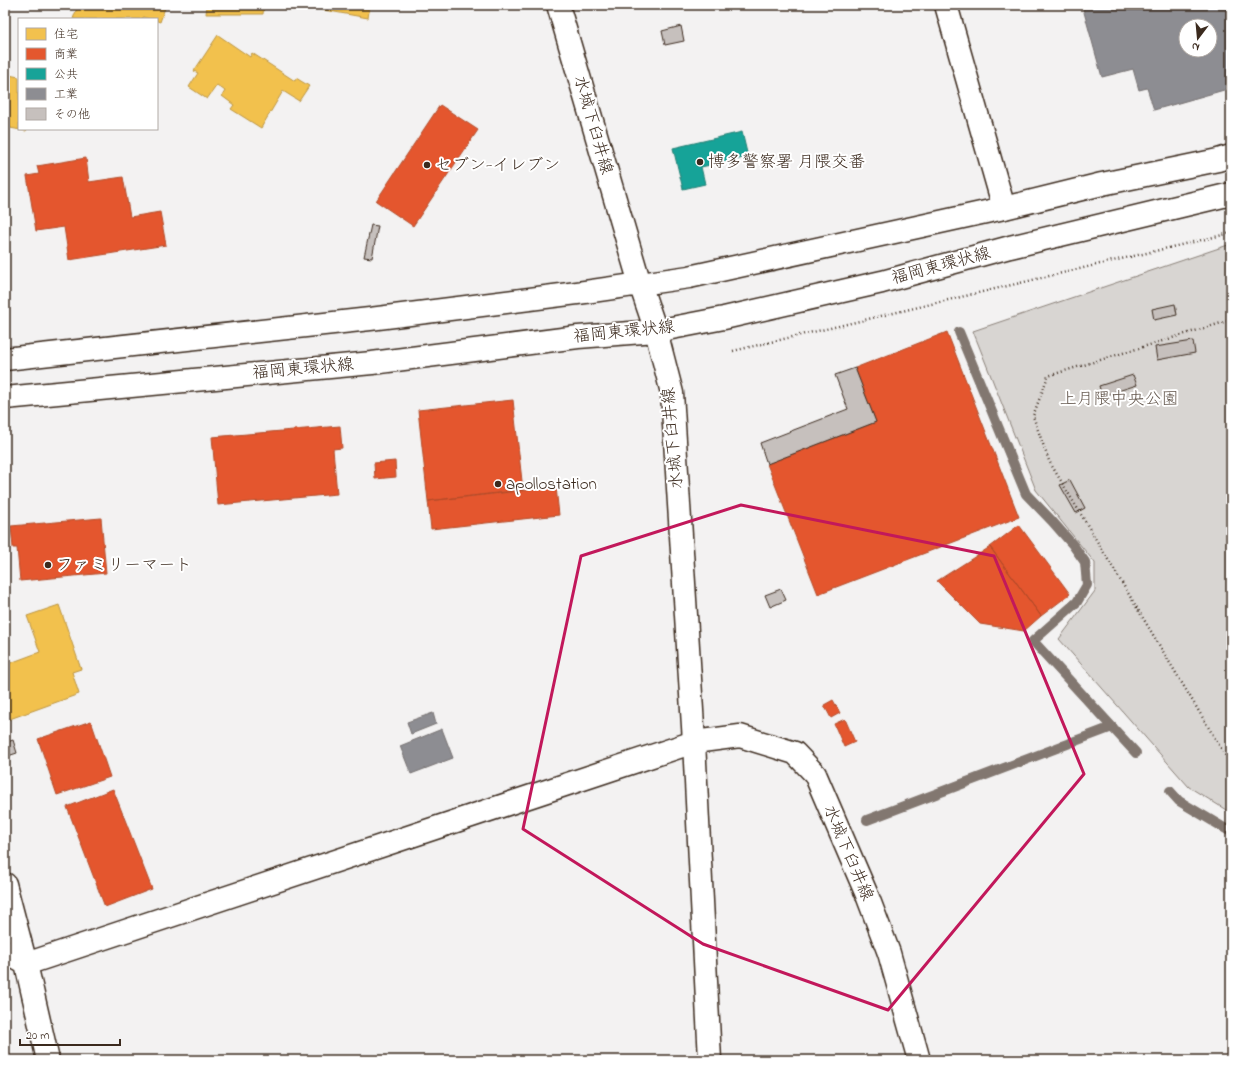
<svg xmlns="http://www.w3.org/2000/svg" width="1236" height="1065" font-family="'Indie Flower','Klee One',sans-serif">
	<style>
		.green { fill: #d8d5d2; stroke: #8a8078 }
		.homes { fill: #f2c14e; stroke: #bb9440 }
		.shops { fill: #e4572e; stroke: #b14a29 }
		.public { fill: #17a398; stroke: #227f73 }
		.industry { fill: #8d8d92; stroke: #746f6f; fill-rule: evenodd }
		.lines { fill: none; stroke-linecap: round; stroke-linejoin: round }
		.stream { stroke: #827770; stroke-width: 10 }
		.building { fill: #c6c0bd; stroke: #3b2a1e }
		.minor-casing { stroke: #3b2a1e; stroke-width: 25 }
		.major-casing { stroke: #3b2a1e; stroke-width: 25 }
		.path { stroke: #3b2a1e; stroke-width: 2.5; stroke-dasharray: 1 3; stroke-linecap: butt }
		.minor { stroke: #fff; stroke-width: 22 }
		.major { stroke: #fff; stroke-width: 22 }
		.marked { fill: none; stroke: #c2185b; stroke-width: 3; stroke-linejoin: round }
		.poi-dot { fill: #3b2a1e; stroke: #fff; stroke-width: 1.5 }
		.labels { text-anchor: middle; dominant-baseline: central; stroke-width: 4; stroke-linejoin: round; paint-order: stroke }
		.street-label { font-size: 17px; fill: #3b2a1e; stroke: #fff }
		.poi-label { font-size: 17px; fill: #3b2a1e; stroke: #fff; text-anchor: start }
		.park-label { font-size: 17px; fill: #62554b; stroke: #fff }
	</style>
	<rect width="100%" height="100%" fill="#f3f2f2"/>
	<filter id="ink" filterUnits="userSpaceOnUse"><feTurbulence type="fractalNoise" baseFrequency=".025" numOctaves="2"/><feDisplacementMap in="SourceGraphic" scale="8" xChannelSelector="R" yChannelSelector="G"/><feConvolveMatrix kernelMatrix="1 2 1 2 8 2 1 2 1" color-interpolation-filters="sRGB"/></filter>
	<g filter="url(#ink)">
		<path class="green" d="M 1231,244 L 1231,813 L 1189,787 L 1059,639 L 1095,591 L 1095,563 L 1036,490 L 973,331 Z"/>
		<path class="homes" d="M 78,5 L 166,5 L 160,22 L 157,21 L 157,19 L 150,19 L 143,17 L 143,19 L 73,19 Z
			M 207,5 L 264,5 L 263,14 L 206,14 Z
			M 318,5 L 370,5 L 368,18 L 318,9 Z
			M 218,35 L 250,57 L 252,53 L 295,81 L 296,78 L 309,86 L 299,101 L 283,91 L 261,128 L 231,109 L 234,105 L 222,96 L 225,91 L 217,85 L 207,99 L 189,87 L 198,73 L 194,71 Z
			M 9,75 L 19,77 L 19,129 L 27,129 L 26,131 L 5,127 L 5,85 L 7,85 Z
			M 59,605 L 81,669 L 72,672 L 79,694 L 7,720 L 5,713 L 5,665 L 40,652 L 27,616 Z"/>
		<path class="shops" d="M 440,105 L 478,130 L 413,226 L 376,201 Z
			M 86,158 L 89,182 L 123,177 L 130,217 L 160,212 L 166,245 L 69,260 L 64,227 L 36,231 L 27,176 L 39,174 L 37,166 Z
			M 947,332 L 1019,517 L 818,594 L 767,464 L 876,422 L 855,368 Z
			M 513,400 L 523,490 L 428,501 L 418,410 Z
			M 340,426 L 342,448 L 333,449 L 337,494 L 218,505 L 212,437 Z
			M 395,461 L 396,477 L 375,479 L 374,463 Z
			M 556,487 L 559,515 L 431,529 L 428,501 Z
			M 101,518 L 106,573 L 20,581 L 17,548 L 13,548 L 11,526 Z
			M 1019,525 L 1070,594 L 1041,616 L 990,547 Z
			M 990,547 L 1041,616 L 1024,631 L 980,624 L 937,581 Z
			M 833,700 L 840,713 L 831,718 L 824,705 Z
			M 845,719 L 855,742 L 844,747 L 834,724 Z
			M 91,721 L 110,777 L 57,795 L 38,739 Z
			M 113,789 L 152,889 L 105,907 L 67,807 Z"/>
		<path class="public" d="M 742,132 L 748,157 L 701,167 L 705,184 L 683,189 L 673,148 Z"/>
		<path class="industry" d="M 1082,5 L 1227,5 L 1231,19 L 1231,88 L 1154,110 L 1147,88 L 1139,90 L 1133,69 L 1102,77 ZM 1186,26 L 1210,26 L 1210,50 L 1186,50 Z
			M 433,713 L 436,724 L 411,734 L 407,722 Z
			M 442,729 L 453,758 L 411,774 L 400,746 Z"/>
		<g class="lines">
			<path class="stream" d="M 959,332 L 1026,494 L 1052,521 L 1073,545 L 1085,562 L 1087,585 L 1077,602 L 1033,641 L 1136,753
				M 1170,791 L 1179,801 L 1231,832
				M 867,820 L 1112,727"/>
		</g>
		<path class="building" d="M 681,26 L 684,41 L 665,45 L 662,31 Z
			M 371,225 L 378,226 L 372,258 L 364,257 Z
			M 1175,304 L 1177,315 L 1154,320 L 1152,309 Z
			M 1193,341 L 1195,353 L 1157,360 L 1155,347 Z
			M 855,368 L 876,422 L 767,464 L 760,443 L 848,409 L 835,375 Z
			M 1133,375 L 1137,385 L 1102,396 L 1099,386 Z
			M 1070,480 L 1085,508 L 1076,513 L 1060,485 Z
			M 781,589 L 786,600 L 770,607 L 765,595 Z
			M 13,740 L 17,753 L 5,757 L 5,743 Z"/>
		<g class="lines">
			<defs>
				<path id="minor" d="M 946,5 L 1004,208
					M 5,884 L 26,964 L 48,1060
					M 5,952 L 26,964 L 694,742"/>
				<path id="major" d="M 558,5 L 640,284 L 656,331 L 672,393 L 694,742 L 710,1060
					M 5,359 L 370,319 L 585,292 L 689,277 L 1004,208 L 1102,184 L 1218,160 L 1231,156
					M 5,398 L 372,363 L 578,337 L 656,331 L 724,318 L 882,282 L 1010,247 L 1231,194
					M 694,742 L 740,736 L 795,753 L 815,774 L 867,895 L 889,953 L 919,1060"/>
			</defs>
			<use href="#minor" class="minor-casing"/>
			<use href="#major" class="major-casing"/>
			<path class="path" d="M 1231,320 L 1048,376 L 1033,416 L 1049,461 L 1231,765
				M 733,351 L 1231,233"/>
			<use href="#minor" class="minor"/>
			<use href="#major" class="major"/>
		</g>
	</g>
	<path class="marked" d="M 741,505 L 994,556 L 1084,774 L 888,1010 L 703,944 L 523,829 L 581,556 Z"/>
	<g class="poi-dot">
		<circle cx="700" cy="162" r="4"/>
		<circle cx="427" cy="165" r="4"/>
		<circle cx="498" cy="484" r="4"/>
		<circle cx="48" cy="565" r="4"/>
	</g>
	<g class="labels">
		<g class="street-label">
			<text transform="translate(593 125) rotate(74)">水城下臼井線</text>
			<text transform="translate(941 266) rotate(-15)">福岡東環状線</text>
			<text transform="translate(624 332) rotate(-6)">福岡東環状線</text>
			<text transform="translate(303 369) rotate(-5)">福岡東環状線</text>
			<text transform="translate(673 438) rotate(-95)">水城下臼井線</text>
			<text transform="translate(848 853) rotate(67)">水城下臼井線</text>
		</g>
		<g class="poi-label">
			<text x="708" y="162">博多警察署 月隈交番</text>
			<text x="435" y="165">セブン-イレブン</text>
			<text x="506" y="484">apollostation</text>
			<text x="56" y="565">ファミリーマート</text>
		</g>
		<g class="park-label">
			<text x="1119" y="399">上月隈中央公園</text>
		</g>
	</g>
	<rect width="1236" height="1065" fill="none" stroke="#fff" stroke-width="20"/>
	<rect x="10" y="10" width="1216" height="1045" fill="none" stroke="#3b2a1e" stroke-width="1.5" filter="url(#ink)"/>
	<rect x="18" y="18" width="140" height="112" fill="#ffffff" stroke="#b1aaa5"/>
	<rect x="26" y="28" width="20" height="12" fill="#f2c14e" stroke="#b1aaa5"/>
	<text x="54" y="38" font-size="12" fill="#3b2a1e">住宅</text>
	<rect x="26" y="48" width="20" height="12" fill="#e4572e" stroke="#b1aaa5"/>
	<text x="54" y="58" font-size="12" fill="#3b2a1e">商業</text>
	<rect x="26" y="68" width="20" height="12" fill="#17a398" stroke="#b1aaa5"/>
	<text x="54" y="78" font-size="12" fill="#3b2a1e">公共</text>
	<rect x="26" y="88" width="20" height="12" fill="#8d8d92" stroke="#b1aaa5"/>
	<text x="54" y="98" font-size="12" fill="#3b2a1e">工業</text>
	<rect x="26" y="108" width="20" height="12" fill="#c6c0bd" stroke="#b1aaa5"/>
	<text x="54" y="118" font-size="12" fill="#3b2a1e">その他</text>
	<g transform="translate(1198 38) rotate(196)"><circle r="19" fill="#ffffff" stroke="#b1aaa5"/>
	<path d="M0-3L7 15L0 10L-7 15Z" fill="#3b2a1e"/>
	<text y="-6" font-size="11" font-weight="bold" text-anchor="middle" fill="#3b2a1e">N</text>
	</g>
	<path d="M20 1039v6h100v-6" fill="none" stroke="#3b2a1e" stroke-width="2"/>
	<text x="26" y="1039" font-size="12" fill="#3b2a1e" stroke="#ffffff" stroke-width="3" paint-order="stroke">20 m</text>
</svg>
